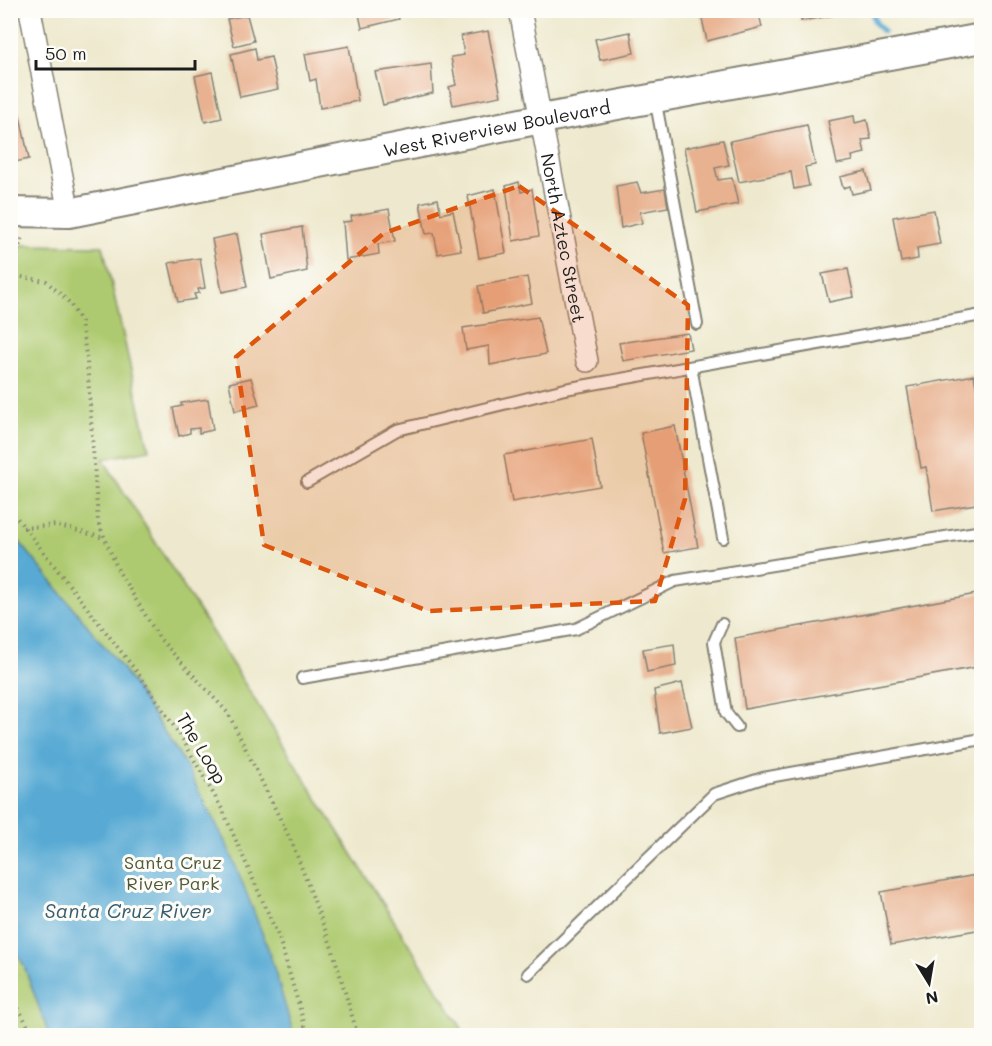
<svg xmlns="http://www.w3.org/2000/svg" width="992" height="1046" font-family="Mali,sans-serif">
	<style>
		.green { fill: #aeca70; stroke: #657346; stroke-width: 1.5 }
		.water { fill: #59aad4; stroke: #3a6378; stroke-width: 1.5 }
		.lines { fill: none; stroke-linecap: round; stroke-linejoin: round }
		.stream { stroke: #59aad4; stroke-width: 6 }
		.building { fill: #e8b18f }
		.lane-casing { stroke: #858275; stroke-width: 14 }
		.street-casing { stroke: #858275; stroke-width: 24 }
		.secondary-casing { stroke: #858275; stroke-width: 32 }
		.path { stroke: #858275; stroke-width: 4; stroke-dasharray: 1.5 4.5; stroke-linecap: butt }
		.lane { stroke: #fff; stroke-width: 10 }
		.street { stroke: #fff; stroke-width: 21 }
		.secondary { stroke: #fff; stroke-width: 28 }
		.marked { fill: #de560d; fill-opacity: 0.2; stroke: #de560d; stroke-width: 4.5; stroke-dasharray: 12 8; stroke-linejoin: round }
		.labels { text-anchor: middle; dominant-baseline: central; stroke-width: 6; stroke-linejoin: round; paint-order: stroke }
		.street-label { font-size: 18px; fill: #1c1c1c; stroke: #fdfcf7 }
		.park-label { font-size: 18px; fill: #4f5939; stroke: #fdfcf7 }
		.water-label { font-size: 20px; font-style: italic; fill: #375c6f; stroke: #fdfcf7 }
	</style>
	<rect width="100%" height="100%" fill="#fdfcf7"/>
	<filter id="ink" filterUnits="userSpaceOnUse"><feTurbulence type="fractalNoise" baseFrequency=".0167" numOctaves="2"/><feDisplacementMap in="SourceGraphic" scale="12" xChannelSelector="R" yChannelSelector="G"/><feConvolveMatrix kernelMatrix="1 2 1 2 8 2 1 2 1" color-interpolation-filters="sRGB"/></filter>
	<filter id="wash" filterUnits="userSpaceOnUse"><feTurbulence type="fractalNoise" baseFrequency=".008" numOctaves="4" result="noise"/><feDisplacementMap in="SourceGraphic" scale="24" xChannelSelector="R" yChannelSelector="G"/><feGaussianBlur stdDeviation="1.35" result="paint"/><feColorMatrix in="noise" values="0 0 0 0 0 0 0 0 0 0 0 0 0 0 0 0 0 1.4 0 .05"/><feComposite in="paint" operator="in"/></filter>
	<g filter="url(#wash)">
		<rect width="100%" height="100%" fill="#eee9ce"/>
		<path class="green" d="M 11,245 L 103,246 L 149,450 L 103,459 L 466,1035 L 11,1036 Z"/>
		<path class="water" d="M 10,530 L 122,668 L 182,759 L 230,851 L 268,948 L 294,1035 L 49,1035 L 24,966 L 11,943 Z"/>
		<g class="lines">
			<path class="stream" d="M 872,10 L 875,22 L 883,31"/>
		</g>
		<g id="blocks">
			<path class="building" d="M 358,10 L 397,10 L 399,19 L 362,28 Z
				M 700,10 L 758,10 L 762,27 L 707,41 Z
				M 800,10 L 835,10 L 835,15 L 801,21 Z
				M 247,15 L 254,41 L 234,46 L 227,19 Z
				M 488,31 L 501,96 L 453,105 L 449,87 L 456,85 L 451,57 L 464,55 L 461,36 Z
				M 630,32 L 634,53 L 600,60 L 595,39 Z
				M 349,46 L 358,101 L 320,108 L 316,79 L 310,81 L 305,54 Z
				M 255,48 L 257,60 L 271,57 L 278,89 L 240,97 L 231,54 Z
				M 431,64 L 433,93 L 383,105 L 375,72 Z
				M 212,72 L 222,118 L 205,122 L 195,76 Z
				M 18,107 L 29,159 L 10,163 L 10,108 Z
				M 854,116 L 855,123 L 867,120 L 871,139 L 862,140 L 865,153 L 852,156 L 853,161 L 837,164 L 828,121 Z
				M 807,125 L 815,165 L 805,167 L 809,186 L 794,189 L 791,172 L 739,182 L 730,141 Z
				M 723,140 L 729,165 L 715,168 L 718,180 L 732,178 L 738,204 L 697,212 L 684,148 Z
				M 866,171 L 871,190 L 852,194 L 850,186 L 843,188 L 840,177 Z
				M 519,182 L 521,192 L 532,189 L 539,236 L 513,241 L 506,186 Z
				M 637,182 L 641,193 L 665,189 L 668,207 L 640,212 L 642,223 L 621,228 L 616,186 Z
				M 495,189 L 506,253 L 479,258 L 468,196 Z
				M 438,199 L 441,214 L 453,211 L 461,250 L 438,254 L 434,233 L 426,234 L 420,203 Z
				M 389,209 L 395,241 L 378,244 L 379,254 L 346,260 L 343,222 L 352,221 L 351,216 Z
				M 934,210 L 940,244 L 917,248 L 918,259 L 901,262 L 893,217 Z
				M 302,227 L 307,271 L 271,279 L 263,234 Z
				M 237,234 L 247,287 L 222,292 L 212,239 Z
				M 200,258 L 205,288 L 198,289 L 199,293 L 194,294 L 196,299 L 178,302 L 169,263 Z
				M 848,269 L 854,297 L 829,302 L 822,274 Z
				M 527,277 L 532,303 L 483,313 L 478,286 Z
				M 538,317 L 546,354 L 490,365 L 489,346 L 466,350 L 463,328 Z
				M 688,333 L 691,349 L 623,361 L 619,343 Z
				M 974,375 L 982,418 L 982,503 L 933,511 L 926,467 L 921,468 L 907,387 Z
				M 251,378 L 259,405 L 235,411 L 229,383 Z
				M 208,399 L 213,430 L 199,433 L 199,428 L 190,429 L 190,433 L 179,436 L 173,408 L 182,406 L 181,403 Z
				M 675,426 L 698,547 L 664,553 L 641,433 Z
				M 592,439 L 600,486 L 512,502 L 504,455 Z
				M 982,593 L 982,666 L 745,709 L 735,638 Z
				M 674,644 L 676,666 L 647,672 L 643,649 Z
				M 682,683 L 692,727 L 660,733 L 654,690 Z
				M 982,874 L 982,929 L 891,945 L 881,892 Z"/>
		</g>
	</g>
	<g filter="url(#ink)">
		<use href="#blocks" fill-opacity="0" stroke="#858275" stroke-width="1.5"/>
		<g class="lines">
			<defs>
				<path id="lane" d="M 655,98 L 697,324
					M 691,367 L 723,538
					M 307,482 L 397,430 L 565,389 L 982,315
					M 722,624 L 714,642 L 726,713 L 737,727
					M 302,678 L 576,629 L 675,581 L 982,531
					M 528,974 L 714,794 L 763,778 L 982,739"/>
				<g id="street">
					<path d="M 30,10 L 69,213"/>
					<path id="s1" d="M 520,10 L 587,361"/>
				</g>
				<g id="secondary">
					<path id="s2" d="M 10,212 L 69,213 L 541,119 L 982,38"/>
				</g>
			</defs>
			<use href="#lane" class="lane-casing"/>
			<use href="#street" class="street-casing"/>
			<use href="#secondary" class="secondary-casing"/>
			<path class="path" d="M 10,267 L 15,262 L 22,236
				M 10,275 L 46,281 L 69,302 L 81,322 L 87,361 L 98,522 L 119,572 L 160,639 L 228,713 L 293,845 L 332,948 L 358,1036
				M 10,509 L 140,676 L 182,738 L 223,811 L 279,938 L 308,1036
				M 23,528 L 56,525 L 104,538
				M 10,992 L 33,1036"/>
			<use href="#lane" class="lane"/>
			<use href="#street" class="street"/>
			<use href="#secondary" class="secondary"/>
		</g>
	</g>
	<path class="marked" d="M 519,186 L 688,305 L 685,499 L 655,601 L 428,611 L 264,545 L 236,357 L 384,233 Z"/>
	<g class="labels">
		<g class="street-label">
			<text stroke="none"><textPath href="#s2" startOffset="495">West Riverview Boulevard</textPath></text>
			<text stroke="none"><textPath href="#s1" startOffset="232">North Aztec Street</textPath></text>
			<text transform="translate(202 748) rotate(59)">The Loop</text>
		</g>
		<g class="park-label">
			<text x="173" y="862">Santa Cruz<tspan x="173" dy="21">River Park</tspan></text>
		</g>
		<g class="water-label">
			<text x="128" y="910">Santa Cruz River</text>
		</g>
	</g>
	<rect width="992" height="1046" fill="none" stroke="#fdfcf7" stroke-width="36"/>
	<g transform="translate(929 983) rotate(169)" stroke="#fdfcf7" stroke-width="4.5" paint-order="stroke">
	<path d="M0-4.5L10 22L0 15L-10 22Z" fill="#1c1c1c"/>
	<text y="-9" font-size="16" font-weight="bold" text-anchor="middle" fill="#1c1c1c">N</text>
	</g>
	<path d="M36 60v9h159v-9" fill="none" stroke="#1c1c1c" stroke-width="3"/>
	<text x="45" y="60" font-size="18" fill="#1c1c1c" stroke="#fdfcf7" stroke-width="4.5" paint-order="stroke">50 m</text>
</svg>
